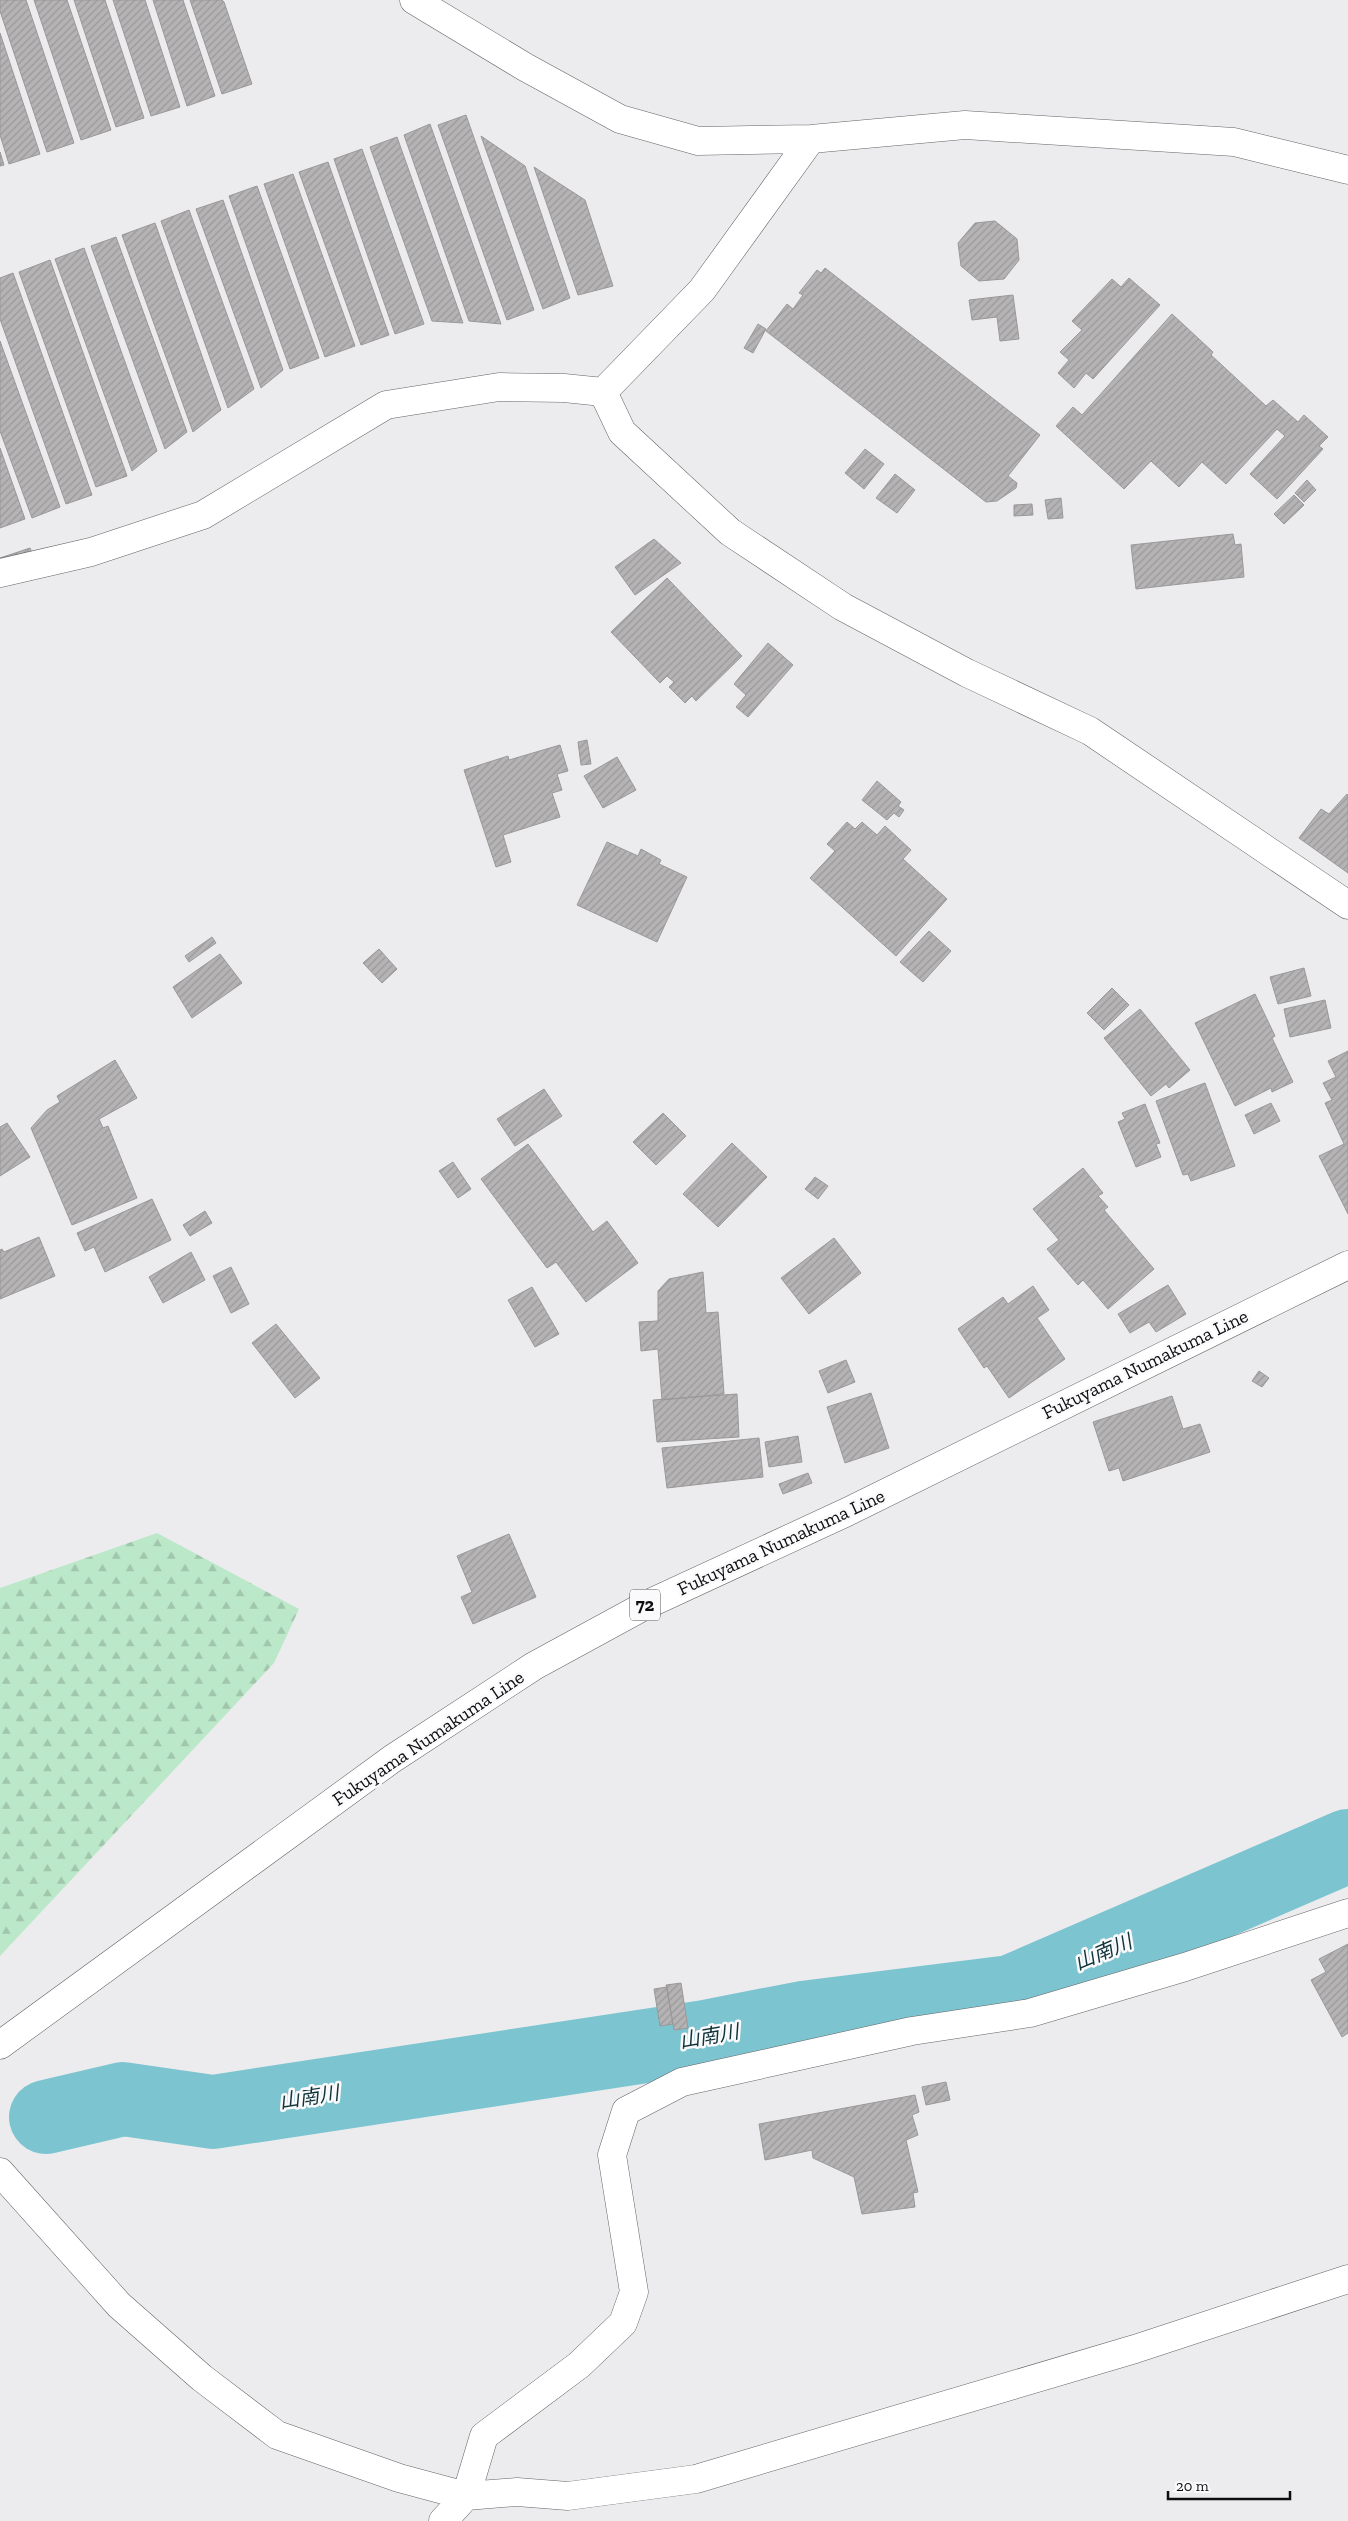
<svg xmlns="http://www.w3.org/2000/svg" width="1348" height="2521" font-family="'Zilla Slab','Noto Sans JP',serif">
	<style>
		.forest { fill: url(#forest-firs) }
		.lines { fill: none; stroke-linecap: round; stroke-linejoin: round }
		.river { stroke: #7cc5d0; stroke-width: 74 }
		.building { fill: url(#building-hatch); stroke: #9a9899 }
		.minor-casing { stroke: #646466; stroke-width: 29 }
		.primary-casing { stroke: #646466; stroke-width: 29 }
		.minor { stroke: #fff; stroke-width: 28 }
		.primary { stroke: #fff; stroke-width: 28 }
		.labels { text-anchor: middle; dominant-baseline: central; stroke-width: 5; stroke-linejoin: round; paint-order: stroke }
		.shield { fill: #fafafc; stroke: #555556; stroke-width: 1 }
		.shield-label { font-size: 18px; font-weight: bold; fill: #0e0e0f }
		.street-label { font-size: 19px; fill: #0e0e0f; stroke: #fafafc }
		.water-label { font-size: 20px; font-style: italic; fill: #103439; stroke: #fafafc }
	</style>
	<defs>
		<pattern id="forest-firs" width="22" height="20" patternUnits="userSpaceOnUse" patternTransform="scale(1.25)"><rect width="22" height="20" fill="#bbe8c8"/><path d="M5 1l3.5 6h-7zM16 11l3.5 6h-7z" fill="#a0c6ab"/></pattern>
		<pattern id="building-hatch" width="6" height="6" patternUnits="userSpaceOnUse" patternTransform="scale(1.25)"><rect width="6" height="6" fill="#b5b3b4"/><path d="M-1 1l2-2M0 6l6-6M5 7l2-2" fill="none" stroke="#9a999a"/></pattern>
	</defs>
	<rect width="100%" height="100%" fill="#ececee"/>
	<path class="forest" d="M 157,1533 L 299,1609 L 274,1663 L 0,1956 L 0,1588 Z"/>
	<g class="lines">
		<path class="river" d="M 46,2117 L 123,2099 L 213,2112 L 705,2037 L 803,2018 L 1011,1992 L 1348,1846"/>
	</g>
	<path class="building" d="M 0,0 L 26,0 L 74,143 L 47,152 L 0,11 Z
		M 34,0 L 67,0 L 111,130 L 81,140 Z
		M 74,0 L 105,0 L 144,118 L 116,127 Z
		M 113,0 L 145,0 L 180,107 L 151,116 Z
		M 153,0 L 183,0 L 215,96 L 187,106 Z
		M 190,0 L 222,0 L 224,2 L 252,84 L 222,94 Z
		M 0,33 L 40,154 L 9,164 L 0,135 Z
		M 466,115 L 534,310 L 507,320 L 438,125 Z
		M 430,124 L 501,324 L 469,321 L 404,135 Z
		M 481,136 L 525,166 L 570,298 L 543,309 Z
		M 397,137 L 463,323 L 432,321 L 370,147 Z
		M 362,149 L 424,324 L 395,334 L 334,159 Z
		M 0,152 L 4,165 L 0,166 Z
		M 328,162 L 389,335 L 361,345 L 299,172 Z
		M 534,167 L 585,200 L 613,286 L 578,295 Z
		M 293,174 L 355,346 L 325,357 L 264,184 Z
		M 257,186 L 319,358 L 290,369 L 229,196 Z
		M 223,200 L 283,370 L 261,388 L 196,209 Z
		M 189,210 L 254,389 L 228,408 L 161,221 Z
		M 995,221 L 1017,239 L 1019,260 L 1004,279 L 979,281 L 961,266 L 958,243 L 975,223 Z
		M 155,223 L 221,410 L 193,432 L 122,235 Z
		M 116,237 L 187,432 L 165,449 L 91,246 Z
		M 84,248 L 157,451 L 132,471 L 55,259 Z
		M 50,260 L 127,476 L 96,487 L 19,272 Z
		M 825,268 L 1040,435 L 1008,476 L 1017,483 L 1016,488 L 997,501 L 986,502 L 766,331 L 787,304 L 793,309 L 803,295 L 799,293 L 817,270 L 821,273 Z
		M 13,273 L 92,495 L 66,504 L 0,319 L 0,278 Z
		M 1129,278 L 1160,305 L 1093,379 L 1086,373 L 1074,388 L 1058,373 L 1069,360 L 1060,352 L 1082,330 L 1072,321 L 1112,279 L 1121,287 Z
		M 1013,295 L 1019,339 L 1000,341 L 997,317 L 972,320 L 969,300 Z
		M 1172,314 L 1213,352 L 1211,355 L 1266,406 L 1273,400 L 1298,422 L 1304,415 L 1328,437 L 1319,446 L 1323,449 L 1277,499 L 1250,474 L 1285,436 L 1277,429 L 1226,484 L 1202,462 L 1179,487 L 1151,461 L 1124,489 L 1056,426 L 1073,407 L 1082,415 Z
		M 758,324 L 766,329 L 753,353 L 744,348 Z
		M 0,341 L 60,507 L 32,518 L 0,431 Z
		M 0,448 L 25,519 L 0,528 Z
		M 865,449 L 884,464 L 864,489 L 845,473 Z
		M 895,474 L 915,490 L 897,513 L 876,498 Z
		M 1307,480 L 1316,490 L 1304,502 L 1295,493 Z
		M 1294,495 L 1304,505 L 1284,524 L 1274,514 Z
		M 1061,498 L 1063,518 L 1048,519 L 1045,500 Z
		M 1032,504 L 1033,515 L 1014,516 L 1014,505 Z
		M 1233,534 L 1235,545 L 1241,544 L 1244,577 L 1136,589 L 1131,545 Z
		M 654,539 L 681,563 L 635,595 L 615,567 Z
		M 30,548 L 34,558 L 0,569 L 0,558 Z
		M 667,578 L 742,656 L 696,701 L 692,696 L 685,703 L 669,687 L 674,682 L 667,676 L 660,683 L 611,632 Z
		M 768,643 L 793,665 L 748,717 L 736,707 L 746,695 L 734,684 Z
		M 587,740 L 591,764 L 581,765 L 578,742 Z
		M 560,745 L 568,771 L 557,774 L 562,790 L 552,793 L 560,817 L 503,835 L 511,862 L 496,867 L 464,770 L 508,756 L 509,760 Z
		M 617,757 L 636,790 L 603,808 L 584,776 Z
		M 877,781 L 901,802 L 898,806 L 904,810 L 899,817 L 894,813 L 887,820 L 862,800 Z
		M 1347,794 L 1348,795 L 1348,873 L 1299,838 L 1321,809 L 1329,814 Z
		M 847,822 L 855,829 L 862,822 L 877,835 L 885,826 L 911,850 L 903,859 L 947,899 L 896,956 L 810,878 L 835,851 L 827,844 Z
		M 607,842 L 638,856 L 641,849 L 661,860 L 659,864 L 687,877 L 657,942 L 577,905 Z
		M 929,931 L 951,951 L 923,982 L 900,962 Z
		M 212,937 L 216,943 L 189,962 L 185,956 Z
		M 379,949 L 397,969 L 382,983 L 363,963 Z
		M 220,954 L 242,983 L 192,1018 L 173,987 Z
		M 1304,968 L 1311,996 L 1278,1004 L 1270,977 Z
		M 1112,988 L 1129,1005 L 1104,1030 L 1087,1013 Z
		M 1255,994 L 1275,1036 L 1272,1038 L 1293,1082 L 1272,1092 L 1271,1088 L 1235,1106 L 1195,1023 Z
		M 1325,1000 L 1331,1028 L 1290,1037 L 1284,1009 Z
		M 1140,1009 L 1190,1070 L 1169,1088 L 1166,1084 L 1151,1096 L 1104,1038 Z
		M 1348,1051 L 1348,1214 L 1319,1156 L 1344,1144 L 1325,1103 L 1332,1100 L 1323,1083 L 1336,1077 L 1328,1061 Z
		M 115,1060 L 137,1098 L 99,1119 L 103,1128 L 108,1126 L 137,1198 L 72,1225 L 31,1128 L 47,1110 L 60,1102 L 57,1096 Z
		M 1205,1083 L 1235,1166 L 1191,1181 L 1188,1174 L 1183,1175 L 1156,1101 Z
		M 544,1089 L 562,1116 L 515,1146 L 497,1119 Z
		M 1271,1103 L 1280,1121 L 1254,1134 L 1245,1115 Z
		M 1145,1104 L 1160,1143 L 1156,1144 L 1161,1157 L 1136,1167 L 1118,1122 L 1125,1119 L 1122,1113 Z
		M 663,1113 L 686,1136 L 656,1165 L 633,1142 Z
		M 7,1123 L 30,1157 L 0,1176 L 0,1127 Z
		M 732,1143 L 767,1177 L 718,1227 L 683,1194 Z
		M 528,1144 L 593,1232 L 607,1221 L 638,1263 L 586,1302 L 556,1262 L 547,1268 L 481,1179 Z
		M 453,1162 L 471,1189 L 458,1198 L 439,1171 Z
		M 1083,1168 L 1103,1193 L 1098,1196 L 1108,1207 L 1104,1210 L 1154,1269 L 1108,1309 L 1083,1280 L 1078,1285 L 1047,1249 L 1059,1240 L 1033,1209 Z
		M 815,1177 L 828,1186 L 818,1199 L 805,1189 Z
		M 152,1199 L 171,1240 L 105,1272 L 94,1247 L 85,1251 L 77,1233 Z
		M 205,1211 L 212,1223 L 190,1236 L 183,1225 Z
		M 39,1237 L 55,1276 L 0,1299 L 0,1250 L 2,1249 L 4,1252 Z
		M 834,1238 L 861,1273 L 809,1314 L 781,1278 Z
		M 191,1252 L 205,1280 L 163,1303 L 149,1277 Z
		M 231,1267 L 249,1304 L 231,1313 L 213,1276 Z
		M 703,1272 L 706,1313 L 718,1312 L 724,1394 L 662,1400 L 658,1349 L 641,1351 L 639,1322 L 658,1321 L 658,1291 L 669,1279 Z
		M 1168,1285 L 1186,1314 L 1156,1332 L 1149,1322 L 1130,1333 L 1118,1314 Z
		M 1033,1286 L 1049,1310 L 1037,1318 L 1065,1359 L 1009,1398 L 987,1366 L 984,1368 L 958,1329 L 1003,1297 L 1008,1304 Z
		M 532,1287 L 559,1334 L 535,1347 L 508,1300 Z
		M 276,1324 L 320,1378 L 295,1398 L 252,1343 Z
		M 846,1360 L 855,1382 L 828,1393 L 819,1371 Z
		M 1259,1371 L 1269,1378 L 1262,1387 L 1252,1381 Z
		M 871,1393 L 889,1448 L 845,1463 L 827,1407 Z
		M 737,1394 L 739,1437 L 657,1442 L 653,1400 Z
		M 1172,1396 L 1183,1429 L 1200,1424 L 1210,1452 L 1123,1481 L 1119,1468 L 1109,1471 L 1093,1422 Z
		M 798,1436 L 802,1462 L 769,1467 L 765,1442 Z
		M 759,1438 L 763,1477 L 667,1488 L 662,1448 Z
		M 808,1473 L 812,1483 L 783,1494 L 779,1484 Z
		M 509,1534 L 536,1597 L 473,1624 L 461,1597 L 472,1592 L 457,1556 Z
		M 1348,1944 L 1348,2033 L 1342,2037 L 1311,1980 L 1326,1972 L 1319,1959 Z
		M 681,1983 L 688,2028 L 674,2030 L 666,1985 Z
		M 667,1987 L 673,2024 L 660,2026 L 654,1989 Z
		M 946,2082 L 950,2100 L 926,2105 L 922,2087 Z
		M 915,2095 L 919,2112 L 912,2115 L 918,2135 L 906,2140 L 918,2192 L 913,2193 L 915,2207 L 862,2214 L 854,2177 L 813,2158 L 812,2150 L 765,2160 L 759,2124 Z"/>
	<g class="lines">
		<defs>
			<path id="minor" d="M 414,0 L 525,67 L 620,119 L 698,141 L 811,139 L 965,125 L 1234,142 L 1348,170
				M 603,392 L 622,432 L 730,532 L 843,607 L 967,673 L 1090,731 L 1348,905
				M 603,392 L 702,290 L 811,139
				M 0,573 L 91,552 L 203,515 L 386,405 L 499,387 L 564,388 L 603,392
				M 0,2172 L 119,2305 L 202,2378 L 277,2435 L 399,2478 L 466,2496 L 517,2492 L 568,2496 L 696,2479 L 1135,2349 L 1348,2279
				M 443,2521 L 466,2496 L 484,2436 L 579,2365 L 623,2323 L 634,2292 L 612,2155 L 626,2111 L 682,2082 L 912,2031 L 1030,2013 L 1185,1967 L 1348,1913"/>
			<path id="primary" d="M 0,2045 L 392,1759 L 534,1666 L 646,1605 L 847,1512 L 1348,1265"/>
		</defs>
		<use href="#minor" class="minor-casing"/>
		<use href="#primary" class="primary-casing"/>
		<use href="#minor" class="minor"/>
		<use href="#primary" class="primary"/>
	</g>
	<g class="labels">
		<rect class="shield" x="630" y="1589.5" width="30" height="31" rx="4"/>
		<g class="shield-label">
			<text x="645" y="1605">72</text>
		</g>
		<g class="street-label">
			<text transform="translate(1145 1364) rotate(-26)">Fukuyama Numakuma Line</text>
			<text transform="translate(781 1542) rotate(-25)">Fukuyama Numakuma Line</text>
			<text transform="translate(428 1738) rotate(-34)">Fukuyama Numakuma Line</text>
		</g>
		<g class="water-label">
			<text transform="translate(1103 1952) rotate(-23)">山南川</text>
			<text transform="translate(709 2036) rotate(-10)">山南川</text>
			<text transform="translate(309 2097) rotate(-9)">山南川</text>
		</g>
	</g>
	<path d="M1168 2491v8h122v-8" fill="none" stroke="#0e0e0f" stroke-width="2.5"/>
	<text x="1176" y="2491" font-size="15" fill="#0e0e0f" stroke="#fafafc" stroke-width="4" paint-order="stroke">20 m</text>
</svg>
